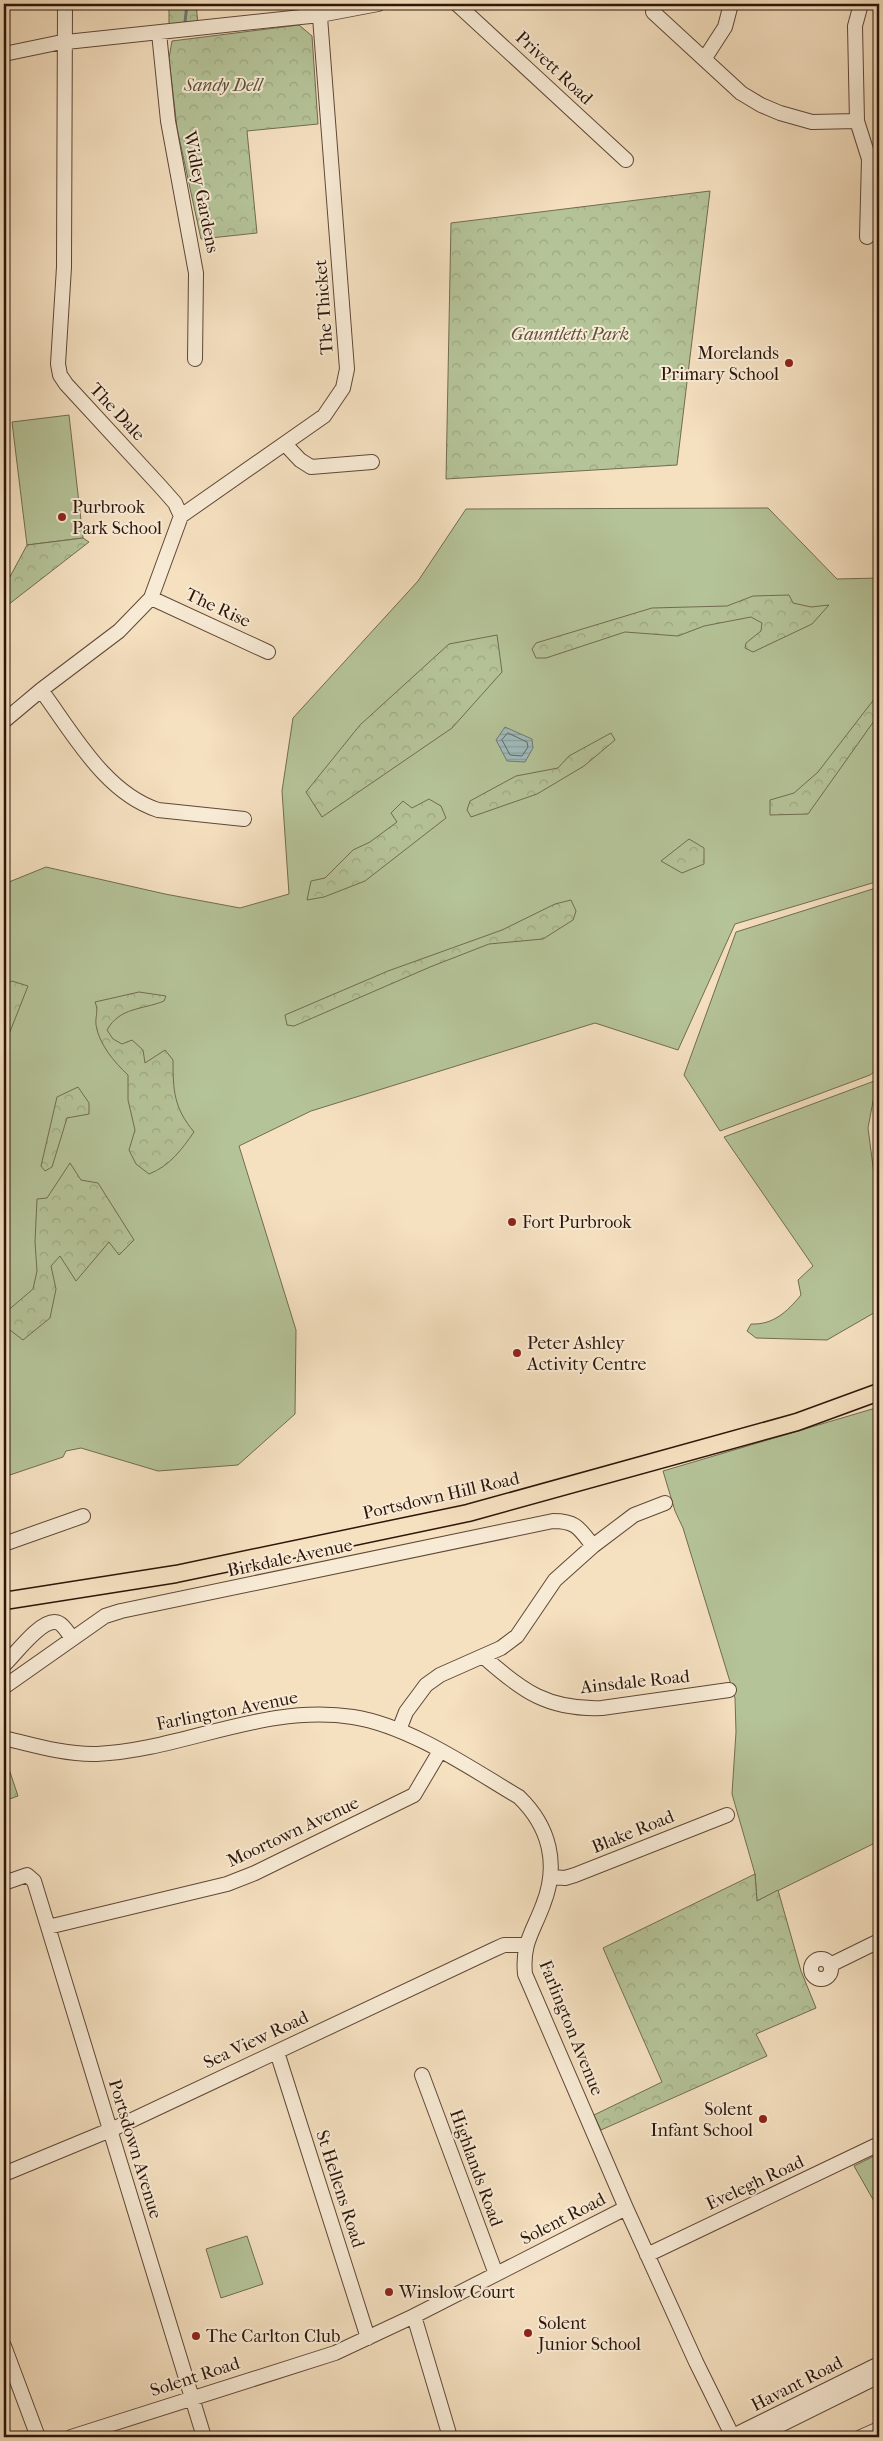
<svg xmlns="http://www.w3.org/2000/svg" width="883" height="2441" font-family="'IM FELL French Canon',serif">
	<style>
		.grass { fill: #b5c398; stroke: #716c50 }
		.forest { fill: url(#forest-crowns); stroke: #716c50 }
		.water { fill: url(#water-rules); stroke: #717974 }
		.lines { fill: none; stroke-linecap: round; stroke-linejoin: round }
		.shore { stroke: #666862; stroke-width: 1 }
		.stream { stroke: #717974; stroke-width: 3 }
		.minor-casing { stroke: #5f4837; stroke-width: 16 }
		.major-casing { stroke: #2d1509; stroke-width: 19 }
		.minor { stroke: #f8ebd6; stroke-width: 14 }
		.major { stroke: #f5e0c0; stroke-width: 16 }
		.poi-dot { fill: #8f2418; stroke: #f8ebd6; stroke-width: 2 }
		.labels { text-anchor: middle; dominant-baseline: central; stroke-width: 4; stroke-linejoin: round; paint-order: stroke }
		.street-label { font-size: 18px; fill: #2d1509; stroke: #f8ebd6 }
		.park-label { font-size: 18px; font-style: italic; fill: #5d523b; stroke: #f8ebd6 }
		.poi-label { font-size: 18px; fill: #2d1509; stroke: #f8ebd6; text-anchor: start }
	</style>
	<defs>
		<pattern id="forest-crowns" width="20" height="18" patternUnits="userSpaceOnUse" patternTransform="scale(1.25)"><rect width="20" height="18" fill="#b5c398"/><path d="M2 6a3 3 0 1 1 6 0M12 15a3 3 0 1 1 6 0" fill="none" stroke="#9ca782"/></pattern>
		<pattern id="water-rules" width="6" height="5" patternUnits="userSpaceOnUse" patternTransform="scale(1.25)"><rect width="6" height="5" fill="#9fbbbb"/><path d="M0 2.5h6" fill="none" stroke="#89a09f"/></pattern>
	</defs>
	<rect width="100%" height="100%" fill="#f5e0c0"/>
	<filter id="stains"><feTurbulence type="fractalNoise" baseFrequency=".004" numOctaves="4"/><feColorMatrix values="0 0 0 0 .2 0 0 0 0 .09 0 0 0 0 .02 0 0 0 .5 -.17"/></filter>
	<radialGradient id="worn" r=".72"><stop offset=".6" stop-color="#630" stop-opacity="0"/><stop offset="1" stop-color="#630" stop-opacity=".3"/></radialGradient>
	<path class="grass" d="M 69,415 L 83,538 L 27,545 L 12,422 Z
		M 768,508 L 837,579 L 879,578 L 879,881 L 735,924 L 678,1050 L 595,1023 L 311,1111 L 239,1146 L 296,1330 L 295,1414 L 238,1465 L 158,1471 L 81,1448 L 66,1451 L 63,1457 L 4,1477 L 4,884 L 46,867 L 165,894 L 240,908 L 289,894 L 282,791 L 293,718 L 418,581 L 466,509 Z
		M 879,887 L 879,1068 L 870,1075 L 720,1131 L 684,1075 L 736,932 Z
		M 877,1080 L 868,1128 L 879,1212 L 879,1310 L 827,1340 L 756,1338 L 747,1331 L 751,1324 C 773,1325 787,1312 801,1295 L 798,1280 L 813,1266 L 724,1137 Z
		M 879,1407 L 879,1841 L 757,1901 L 755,1874 L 732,1794 L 736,1732 L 735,1698 L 683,1528 L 675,1511 L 663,1471 Z
		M 878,2154 L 879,2155 L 879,2210 L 854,2166 Z
		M 247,2236 L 263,2284 L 221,2298 L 206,2249 Z"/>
	<path class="forest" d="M 169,4 L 196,4 L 198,24 L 169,30 Z
		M 299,25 L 312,36 L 318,124 L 247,131 L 257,233 L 201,239 L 177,128 L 169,58 L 172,41 Z
		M 710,191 L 677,465 L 446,479 L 451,223 Z
		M 83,538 L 89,542 L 4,608 L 4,588 L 27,545 Z
		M 789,595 L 793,603 L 811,607 L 829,605 L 812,624 L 753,652 L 745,648 L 746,643 L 761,631 L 762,623 L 751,617 L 704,626 L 678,636 L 625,632 L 546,658 L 536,658 L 532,649 L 536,643 L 652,608 L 727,606 L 753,596 Z
		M 497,635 L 502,672 L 452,728 L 322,817 L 306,792 L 360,725 L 449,644 Z
		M 875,698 L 879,701 L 879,714 L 808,814 L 770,815 L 770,800 L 794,793 L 818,772 Z
		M 611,733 L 615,740 L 584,766 L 537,794 L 471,817 L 467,810 L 470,801 L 516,776 L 558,768 L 569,756 Z
		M 429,799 L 441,806 L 446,818 L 365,881 L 324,897 L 307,900 L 311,881 L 325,878 L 353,850 L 370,842 L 397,822 L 391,813 L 403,801 L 412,808 Z
		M 689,839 L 704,848 L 704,864 L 682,873 L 661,861 Z
		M 571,900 L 576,911 L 573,920 L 543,939 L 489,944 L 430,967 L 294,1026 L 287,1025 L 285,1015 L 388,971 L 502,930 L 555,904 Z
		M 12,981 L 28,986 L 4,1047 L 4,987 Z
		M 139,992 L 166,996 L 164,1001 C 142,1010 120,1007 107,1030 L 113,1039 L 122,1044 L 132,1040 L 143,1050 L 145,1063 L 165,1050 L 173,1060 C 173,1091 174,1108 194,1132 C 182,1149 170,1166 149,1174 L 136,1164 L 129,1150 L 135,1130 L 128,1100 L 128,1075 C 114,1062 99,1044 96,1025 C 95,1016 99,1011 95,1002 Z
		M 78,1087 L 89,1103 L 89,1114 L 67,1118 L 52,1167 L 45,1171 L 41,1166 L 57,1097 Z
		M 70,1163 L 81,1180 L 98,1183 L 134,1240 L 119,1255 L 109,1242 L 76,1281 L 60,1256 L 51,1266 L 56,1289 L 50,1318 L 23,1340 L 6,1327 L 5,1313 L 33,1289 L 37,1271 L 35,1242 L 37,1199 L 47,1198 Z
		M 4,1754 L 18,1796 L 4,1801 Z
		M 755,1874 L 757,1901 L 778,1890 L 801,1971 L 816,2008 L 756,2034 L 767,2056 L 601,2130 L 594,2115 L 662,2082 L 603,1948 Z"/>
	<path class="water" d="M 505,727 L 532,739 L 533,748 L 525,762 L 507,761 L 496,740 Z"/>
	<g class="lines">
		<path class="shore" d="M 508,733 L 527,742 L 528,747 L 522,756 L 510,755 L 502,740 Z"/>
		<path class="stream" d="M 185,22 L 187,4"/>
		<defs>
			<path id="minor" d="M 457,4 L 626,160
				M 861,4 L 855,26 L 857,121 L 869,159 L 867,237
				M 653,12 L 741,93 L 761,105 L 780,113 L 812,122 L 857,121
				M 159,33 L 168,121 L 196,273 L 195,359
				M 4,54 L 57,43 L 320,15 L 378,4
				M 705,58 L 725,27 L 731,4
				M 285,444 L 300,460 L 311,467 L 372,462
				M 181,516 L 324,416 L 343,388 L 347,369 L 319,4
				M 151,598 L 268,652
				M 41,690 C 73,733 105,793 158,810 L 244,819
				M 4,721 L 41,690 L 119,631 L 151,598 L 181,516 L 175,503 L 160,486 L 66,384 L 60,375 L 58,364 L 64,267 L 65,4
				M 4,1544 L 83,1516
				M 484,1657 C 522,1691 548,1710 602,1708 L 729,1690
				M 4,1665 C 15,1655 39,1621 55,1622 C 62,1622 68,1633 72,1638
				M 4,1687 L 105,1616 L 121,1611 L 553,1521 C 576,1521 579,1528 593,1546
				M 399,1730 L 406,1712 L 426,1685 L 440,1675 L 501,1648 L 517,1636 L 555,1580 L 593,1546 L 634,1515 L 665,1503
				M 4,1738 C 33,1745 66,1755 97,1754 C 183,1750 265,1703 353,1717 C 410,1726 470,1768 519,1797 C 550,1827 559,1865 543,1905 C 533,1932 522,1943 525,1974 L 626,2208 L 696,2362 L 733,2437
				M 552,1877 L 565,1878 L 575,1875 L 727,1815
				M 4,1883 L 27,1875 L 34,1881 L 204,2437
				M 48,1927 L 227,1884 L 255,1873 L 414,1795 L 440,1751
				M811 1969a10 10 0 1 1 20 0a10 10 0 1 1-20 0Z
				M 830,1965 L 879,1941
				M 277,2052 L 368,2338
				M 422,2075 L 496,2274
				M 4,2174 L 115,2128 L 495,1949 L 504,1945 L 525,1945
				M 647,2255 L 879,2144
				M 414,2316 L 450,2437
				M 4,2346 L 38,2437
				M 71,2437 L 335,2353 L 414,2316 L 626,2208
				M 731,2437 L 879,2364
				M 756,2437 L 879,2376
				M 861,2437 L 879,2429"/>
			<path id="major" d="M 4,1601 L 176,1574 L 468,1513 L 797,1422 L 879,1392"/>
		</defs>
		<use href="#minor" class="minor-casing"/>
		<use href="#major" class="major-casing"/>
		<use href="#minor" class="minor"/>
		<use href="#major" class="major"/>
	</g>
	<g class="poi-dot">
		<circle cx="789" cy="363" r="5"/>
		<circle cx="62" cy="517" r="5"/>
		<circle cx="512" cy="1222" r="5"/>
		<circle cx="517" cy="1353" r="5"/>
		<circle cx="763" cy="2119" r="5"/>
		<circle cx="389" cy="2292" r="5"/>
		<circle cx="528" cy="2333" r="5"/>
		<circle cx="196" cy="2336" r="5"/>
	</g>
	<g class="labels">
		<g class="street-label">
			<text transform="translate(554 68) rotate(43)">Privett Road</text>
			<text transform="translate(201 192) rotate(79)">Widley Gardens</text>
			<text transform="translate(324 307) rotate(-94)">The Thicket</text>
			<text transform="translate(117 412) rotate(47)">The Dale</text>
			<text transform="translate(218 608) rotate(25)">The Rise</text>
			<text transform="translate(441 1496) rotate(-13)">Portsdown Hill Road</text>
			<text transform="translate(290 1558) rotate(-12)">Birkdale Avenue</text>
			<text transform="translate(635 1682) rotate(-6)">Ainsdale Road</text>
			<text transform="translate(227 1711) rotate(-11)">Farlington Avenue</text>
			<text transform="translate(293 1832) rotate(-25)">Moortown Avenue</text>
			<text transform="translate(633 1832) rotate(-22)">Blake Road</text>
			<text transform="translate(571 2028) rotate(68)">Farlington Avenue</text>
			<text transform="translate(256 2040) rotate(-25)">Sea View Road</text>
			<text transform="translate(135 2149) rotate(73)">Portsdown Avenue</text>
			<text transform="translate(476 2168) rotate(70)">Highlands Road</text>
			<text transform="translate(755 2183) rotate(-25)">Evelegh Road</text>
			<text transform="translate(340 2189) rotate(72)">St Hellens Road</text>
			<text transform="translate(563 2219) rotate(-27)">Solent Road</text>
			<text transform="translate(195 2377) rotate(-18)">Solent Road</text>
			<text transform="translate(797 2384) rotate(-27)">Havant Road</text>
		</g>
		<g class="park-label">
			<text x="223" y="85">Sandy Dell</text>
			<text x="570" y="334">Gauntletts Park</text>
		</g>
		<g class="poi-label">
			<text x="779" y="353" text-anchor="end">Morelands<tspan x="779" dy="21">Primary School</tspan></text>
			<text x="72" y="507">Purbrook<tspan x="72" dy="21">Park School</tspan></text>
			<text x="522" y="1222">Fort Purbrook</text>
			<text x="527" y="1343">Peter Ashley<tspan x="527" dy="21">Activity Centre</tspan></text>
			<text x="753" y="2109" text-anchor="end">Solent<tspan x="753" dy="21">Infant School</tspan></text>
			<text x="399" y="2292">Winslow Court</text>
			<text x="538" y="2323">Solent<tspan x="538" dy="21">Junior School</tspan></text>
			<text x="206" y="2336">The Carlton Club</text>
		</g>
	</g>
	<rect width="883" height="2441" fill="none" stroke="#f5e0c0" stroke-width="20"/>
	<rect x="5" y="5" width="873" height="2431" fill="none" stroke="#2d1509" stroke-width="2.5"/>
	<rect x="10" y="10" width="863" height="2421" fill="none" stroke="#2d1509"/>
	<rect width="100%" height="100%" filter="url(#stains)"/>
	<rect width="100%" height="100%" fill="url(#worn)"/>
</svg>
